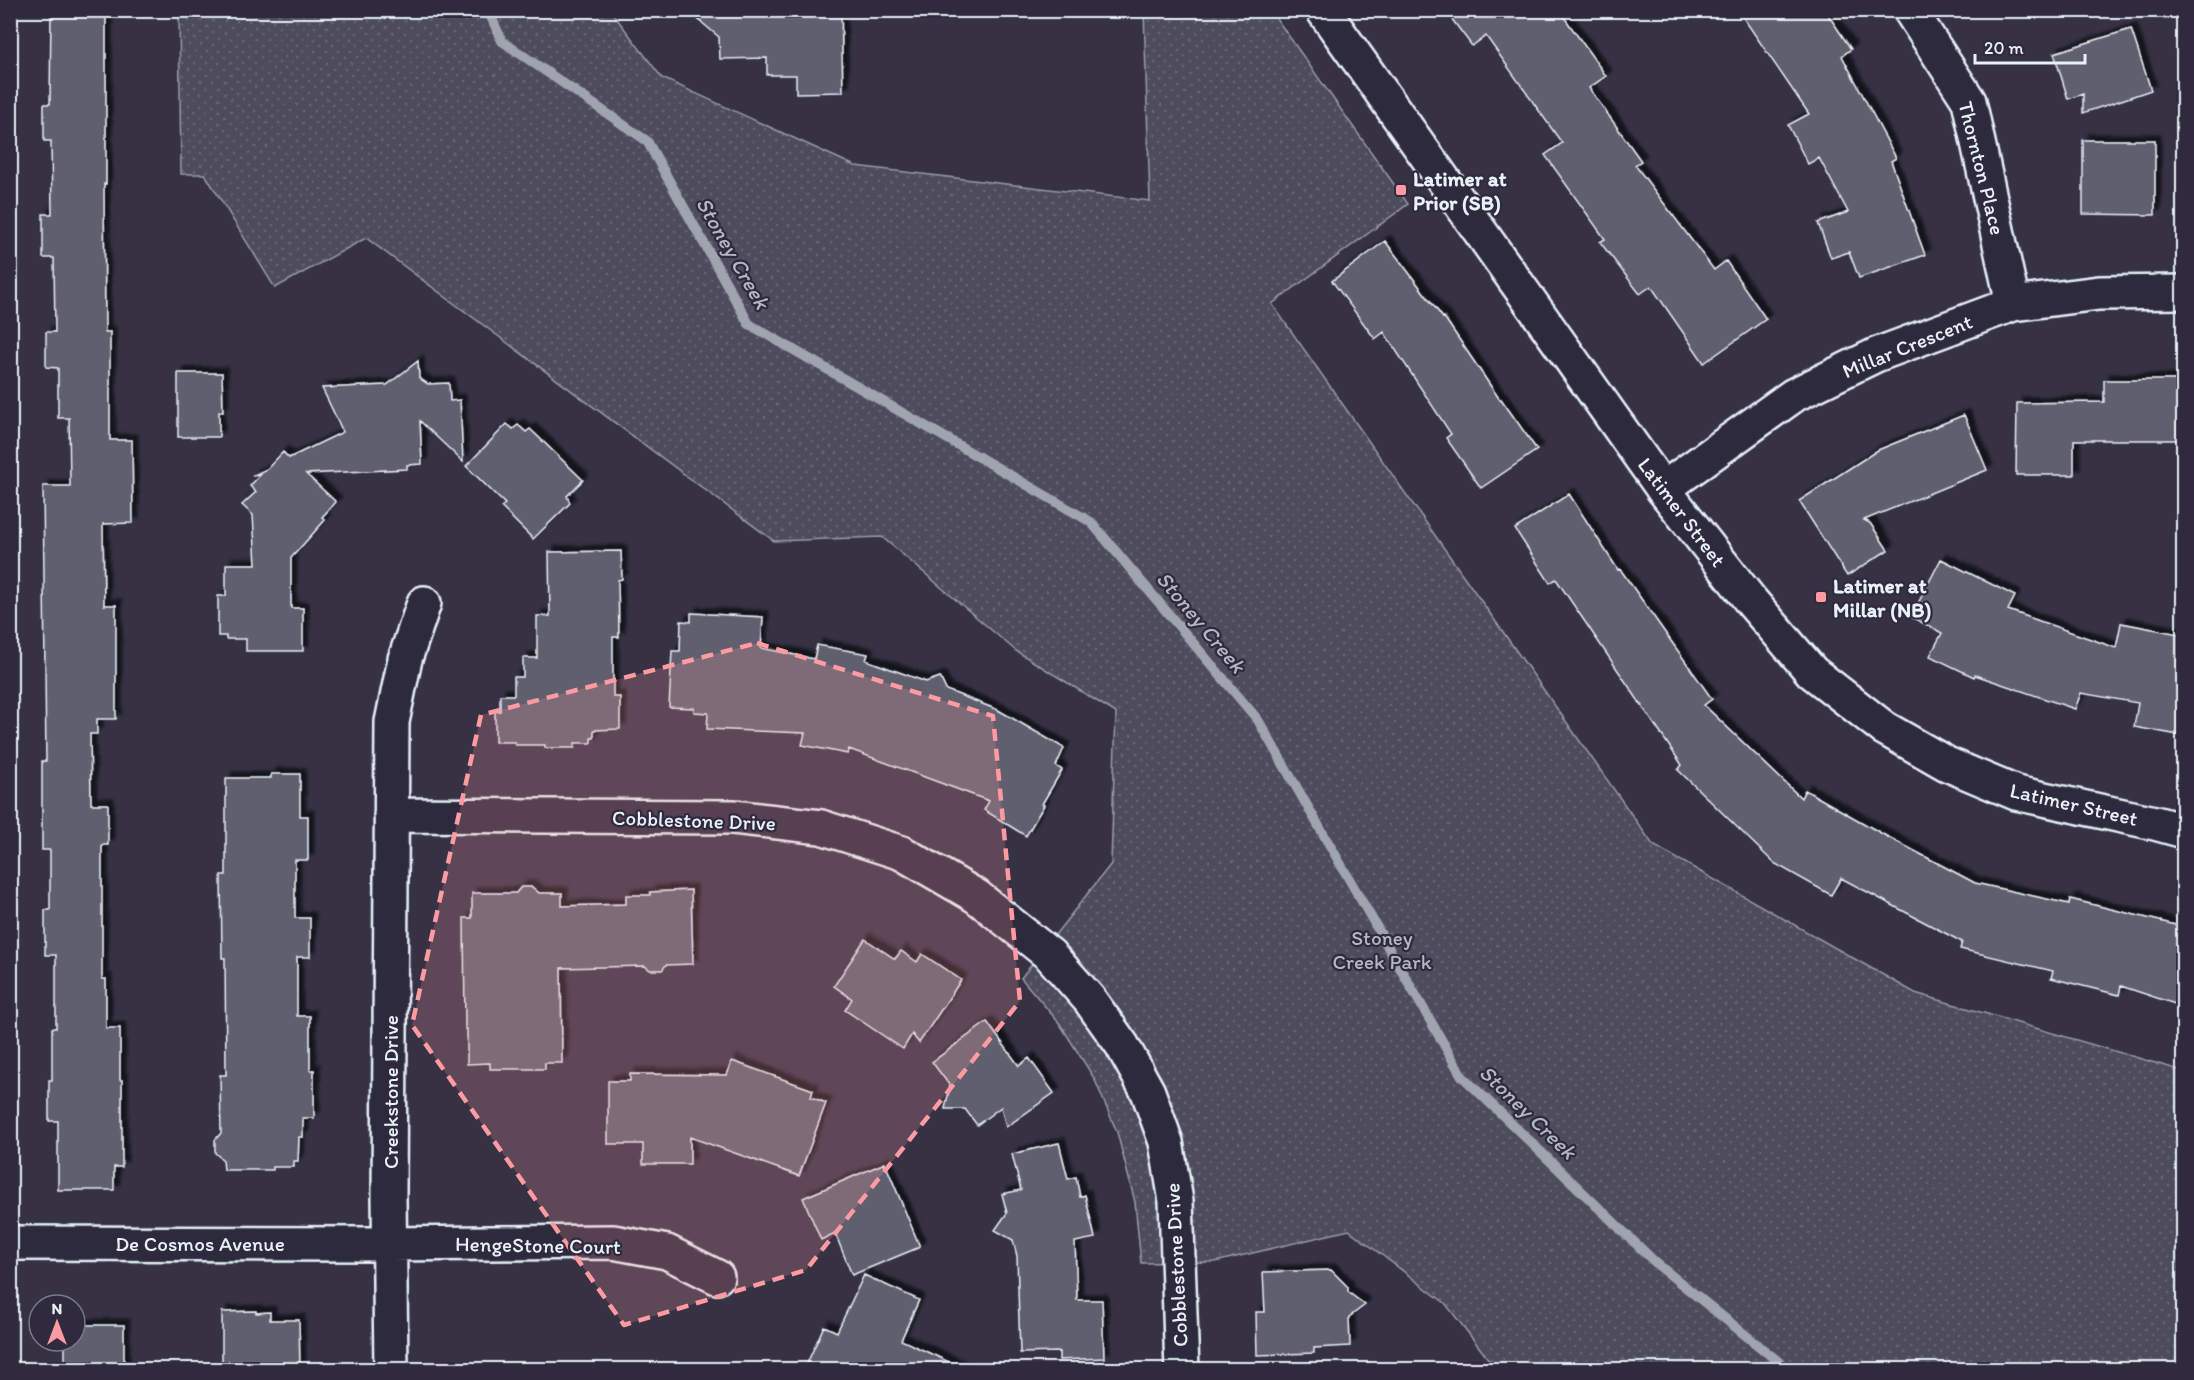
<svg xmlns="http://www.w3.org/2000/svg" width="2194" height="1380" font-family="Itim,sans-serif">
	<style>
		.park { fill: url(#park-dots); stroke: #9a9eaa; stroke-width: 1.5 }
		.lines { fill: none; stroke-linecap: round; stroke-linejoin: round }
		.stream { stroke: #a0a4af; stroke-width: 10 }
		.building { fill: #605e6e; stroke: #e8f1f8; stroke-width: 1.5; filter: url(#shadow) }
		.street-casing { stroke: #e8f1f8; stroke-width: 38 }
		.secondary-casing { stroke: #e8f1f8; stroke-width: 38 }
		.street { stroke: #2f2a3d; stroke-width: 33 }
		.secondary { stroke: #2f2a3d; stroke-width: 33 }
		.marked { fill: #ff9aa2; fill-opacity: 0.2; stroke: #ff9aa2; stroke-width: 4.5; stroke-dasharray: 12 8; stroke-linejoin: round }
		.poi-dot { fill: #ff9aa2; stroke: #2f2a3d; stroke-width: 2 }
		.labels { text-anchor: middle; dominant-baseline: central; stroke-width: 4.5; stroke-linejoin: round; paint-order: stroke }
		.street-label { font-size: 21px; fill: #e8f1f8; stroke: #2f2a3d }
		.poi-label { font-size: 21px; font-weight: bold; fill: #e8f1f8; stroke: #2f2a3d; text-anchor: start }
		.park-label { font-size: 21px; fill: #b2b7c1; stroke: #2f2a3d }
		.water-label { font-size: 22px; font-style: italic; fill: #b2b7c2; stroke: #2f2a3d }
	</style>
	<defs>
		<pattern id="park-dots" width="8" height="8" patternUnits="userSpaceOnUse" patternTransform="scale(1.5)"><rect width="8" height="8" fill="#4d4b5c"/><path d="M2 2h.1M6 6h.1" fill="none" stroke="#676574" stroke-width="1.8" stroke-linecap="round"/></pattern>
		<filter id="shadow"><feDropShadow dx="5.5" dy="-5.5" stdDeviation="1.5" flood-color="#0009"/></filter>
	</defs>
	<rect width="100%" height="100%" fill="#363244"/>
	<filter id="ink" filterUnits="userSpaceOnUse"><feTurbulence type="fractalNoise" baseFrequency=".0167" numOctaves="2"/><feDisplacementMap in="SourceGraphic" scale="12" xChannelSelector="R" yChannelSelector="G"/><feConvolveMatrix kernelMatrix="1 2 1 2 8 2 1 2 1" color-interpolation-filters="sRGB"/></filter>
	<g filter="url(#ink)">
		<path class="park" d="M 179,11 L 611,11 L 662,78 L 855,166 L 1150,201 L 1144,11 L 1271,11 L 1408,204 L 1272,304 L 1653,845 L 1915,993 L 2183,1071 L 2183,1369 L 1496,1369 L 1445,1303 L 1349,1230 L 1215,1262 L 1141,1263 L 1135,1202 L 1117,1132 L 1094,1078 L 1060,1024 L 1021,978 L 1111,864 L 1116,713 L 1016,651 L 882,537 L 774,541 L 366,238 L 275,288 L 205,174 L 181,174 Z"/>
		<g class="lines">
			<path class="stream" d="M 488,10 L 502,41 L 647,141 L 749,324 L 1091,522 L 1258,720 L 1462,1076 L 1657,1264 L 1789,1370"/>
		</g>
		<path class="building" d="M 51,10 L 106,10 L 106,184 L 104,184 L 105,332 L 110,332 L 110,440 L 132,440 L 133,523 L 103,524 L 104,605 L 116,605 L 116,719 L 97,719 L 97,734 L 90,734 L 91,804 L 108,804 L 108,845 L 102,845 L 102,979 L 106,979 L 106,1028 L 120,1028 L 120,1080 L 122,1080 L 122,1167 L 114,1167 L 114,1190 L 58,1190 L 58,1121 L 49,1121 L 49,1080 L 52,1080 L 52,1028 L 56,1028 L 56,955 L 45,955 L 45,910 L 50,910 L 50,850 L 42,850 L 42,761 L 46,761 L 43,486 L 70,486 L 69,418 L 58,418 L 58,368 L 46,367 L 46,332 L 55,332 L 54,258 L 43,258 L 43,214 L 52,214 L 51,141 L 44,141 L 44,104 L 50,104 Z
			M 687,10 L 841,10 L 843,92 L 796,93 L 796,75 L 767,75 L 767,58 L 720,59 L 719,37 Z
			M 1445,10 L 1559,10 L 1606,76 L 1589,88 L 1641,161 L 1635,165 L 1714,270 L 1726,261 L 1766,319 L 1704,363 L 1651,286 L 1640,294 L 1600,242 L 1605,239 L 1545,155 L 1562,143 L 1486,36 L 1472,46 Z
			M 1738,10 L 1825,10 L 1851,49 L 1842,56 L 1896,158 L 1891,161 L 1925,255 L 1859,278 L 1849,252 L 1831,258 L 1818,223 L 1848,212 L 1819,158 L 1808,164 L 1788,125 L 1809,114 Z
			M 2131,29 L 2151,90 L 2083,113 L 2083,94 L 2068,99 L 2054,53 Z
			M 2083,140 L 2155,140 L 2155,215 L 2083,214 Z
			M 1385,241 L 1443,318 L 1444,317 L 1500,400 L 1501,399 L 1537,450 L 1481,488 L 1446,438 L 1451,434 L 1384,332 L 1375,339 L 1332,281 Z
			M 418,361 L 419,378 L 428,384 L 449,383 L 450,401 L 460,400 L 463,462 L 420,421 L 422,464 L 407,465 L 407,469 L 306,474 L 336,502 L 322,517 L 325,520 L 291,558 L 291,608 L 303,608 L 303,651 L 246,651 L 246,639 L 226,639 L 226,636 L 218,636 L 218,596 L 226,596 L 226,564 L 256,564 L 253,515 L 242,505 L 256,492 L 250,486 L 260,475 L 252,476 L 267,469 L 283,452 L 289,458 L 343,432 L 322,388 L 387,385 Z
			M 178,373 L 222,373 L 223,412 L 219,412 L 219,437 L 178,437 Z
			M 2104,380 L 2184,380 L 2184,440 L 2074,440 L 2074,475 L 2016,475 L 2017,403 L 2104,402 Z
			M 1964,415 L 1987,470 L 1864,520 L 1870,523 L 1888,550 L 1847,576 L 1799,501 L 1878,450 Z
			M 507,424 L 513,429 L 518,425 L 526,432 L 530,429 L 583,480 L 567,496 L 570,503 L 533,539 L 501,507 L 505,504 L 466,466 Z
			M 1569,494 L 1618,570 L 1620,569 L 1712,699 L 1704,705 L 1801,798 L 1805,790 L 1886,836 L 1975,883 L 2069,904 L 2070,899 L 2184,927 L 2184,1007 L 2121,986 L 2119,995 L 2051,978 L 2053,971 L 1960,949 L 1962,942 L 1841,878 L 1831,895 L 1774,863 L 1678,770 L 1682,765 L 1556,579 L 1550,583 L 1515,529 Z
			M 621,551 L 622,579 L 618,580 L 619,637 L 613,637 L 613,697 L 620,697 L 620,729 L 594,730 L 594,738 L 591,738 L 591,743 L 575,743 L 575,748 L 545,748 L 545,745 L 515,745 L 515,742 L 495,742 L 495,711 L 500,711 L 500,695 L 514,695 L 514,677 L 523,677 L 523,658 L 537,658 L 537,616 L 550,616 L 549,552 Z
			M 1941,559 L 2015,596 L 2008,610 L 2116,648 L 2121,623 L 2184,635 L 2184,736 L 2134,727 L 2138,703 L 2081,693 L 2075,709 L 1975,675 L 1974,677 L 1930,656 L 1942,633 L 1911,617 Z
			M 691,613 L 763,617 L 761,648 L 814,659 L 817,645 L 868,654 L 866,660 L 926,682 L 940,677 L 946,690 L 998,710 L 1064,748 L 1056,766 L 1062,770 L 1042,804 L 1044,805 L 1026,836 L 984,810 L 989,801 L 849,749 L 848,754 L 802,745 L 805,733 L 707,729 L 708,713 L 694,712 L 694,708 L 669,707 L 672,651 L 680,651 L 681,621 L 691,622 Z
			M 271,774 L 300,774 L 300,816 L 308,816 L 308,860 L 295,860 L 295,918 L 310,918 L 310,957 L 297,957 L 297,1016 L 310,1016 L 310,1070 L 314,1070 L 314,1118 L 303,1118 L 303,1137 L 299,1137 L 298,1161 L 294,1161 L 294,1167 L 273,1167 L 273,1170 L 224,1170 L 223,1160 L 215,1153 L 215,1140 L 221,1133 L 220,1075 L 226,1075 L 225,958 L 222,958 L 221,875 L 226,875 L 226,778 L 271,778 Z
			M 521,887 L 532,887 L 539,893 L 562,893 L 562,906 L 626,904 L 626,895 L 650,895 L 650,892 L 691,890 L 693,964 L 666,965 L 662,970 L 650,970 L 645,966 L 561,968 L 562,1063 L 545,1063 L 545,1069 L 490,1069 L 490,1063 L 467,1064 L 467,1029 L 465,1029 L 464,918 L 472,918 L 472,893 L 516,893 Z
			M 865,939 L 895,959 L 901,951 L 917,962 L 922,954 L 961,980 L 919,1043 L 912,1034 L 903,1049 L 845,1010 L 852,999 L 834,986 Z
			M 987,1022 L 1019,1066 L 1029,1058 L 1054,1093 L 1006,1127 L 1001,1107 L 977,1125 L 965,1109 L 945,1109 L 950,1086 L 932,1062 Z
			M 732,1061 L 813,1090 L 811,1097 L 826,1103 L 799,1176 L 690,1137 L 690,1164 L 643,1164 L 643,1144 L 608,1144 L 608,1081 L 630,1081 L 630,1074 L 727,1075 Z
			M 1059,1143 L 1068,1179 L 1076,1177 L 1080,1197 L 1085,1195 L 1095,1238 L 1075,1242 L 1077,1300 L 1102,1300 L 1104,1358 L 1059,1360 L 1059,1352 L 1020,1353 L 1017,1256 L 1013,1240 L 995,1230 L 1007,1213 L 1002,1194 L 1021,1190 L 1012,1154 Z
			M 885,1163 L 920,1247 L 852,1275 L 835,1233 L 821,1240 L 803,1198 Z
			M 1331,1270 L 1348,1287 L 1348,1292 L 1365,1305 L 1349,1317 L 1350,1346 L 1314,1348 L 1314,1353 L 1257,1355 L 1256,1312 L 1265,1312 L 1263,1272 Z
			M 864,1275 L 919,1300 L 901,1340 L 966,1370 L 804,1370 L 824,1326 L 837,1332 Z
			M 256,1311 L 256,1313 L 270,1312 L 270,1320 L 299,1320 L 300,1370 L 222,1370 L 222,1312 Z
			M 75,1325 L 124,1325 L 124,1370 L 65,1370 L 65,1341 L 75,1341 Z"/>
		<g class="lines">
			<defs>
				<path id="street" d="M 1910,10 L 1969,101 L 2013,304
					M 1663,489 L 1794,395 L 1876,355 L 2013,304 L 2099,293 L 2184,292
					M 391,815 L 733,817 L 821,827 L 902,853 L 976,896 L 1050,955 L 1089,999 L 1122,1045 L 1148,1092 L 1166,1142 L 1176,1201 L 1182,1370
					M 10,1243 L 389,1244 L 613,1242 L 667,1252 L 717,1277
					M 391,1370 L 389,1195 L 392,722 L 405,659 L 424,603"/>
				<path id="secondary" d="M 1323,10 L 1663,489 L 1751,601 L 1812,672 L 1884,728 L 1947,764 L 2016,793 L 2155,823 L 2184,831"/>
			</defs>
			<use href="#street" class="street-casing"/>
			<use href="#secondary" class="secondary-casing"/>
			<use href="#street" class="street"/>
			<use href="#secondary" class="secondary"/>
		</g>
	</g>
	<path class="marked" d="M 757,643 L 993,716 L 1020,1001 L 806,1270 L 624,1325 L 412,1025 L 481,715 Z"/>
	<g class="poi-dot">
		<rect x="1395" y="184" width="12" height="12" rx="3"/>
		<rect x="1815" y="591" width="12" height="12" rx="3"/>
	</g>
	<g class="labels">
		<g class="street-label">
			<text transform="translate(1982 168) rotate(76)">Thornton Place</text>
			<text transform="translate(1907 346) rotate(-22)">Millar Crescent</text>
			<text transform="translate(1682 512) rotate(53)">Latimer Street</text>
			<text transform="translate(2074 804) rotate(13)">Latimer Street</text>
			<text transform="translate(694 820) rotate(2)">Cobblestone Drive</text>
			<text transform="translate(390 1092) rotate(-90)">Creekstone Drive</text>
			<text x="200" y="1243">De Cosmos Avenue</text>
			<text transform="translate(538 1245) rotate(1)">HengeStone Court</text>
			<text transform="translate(1176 1265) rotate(-93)">Cobblestone Drive</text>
		</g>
		<g class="poi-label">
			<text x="1413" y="178">Latimer at<tspan x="1413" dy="24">Prior (SB)</tspan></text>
			<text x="1833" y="585">Latimer at<tspan x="1833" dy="24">Millar (NB)</tspan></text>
		</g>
		<g class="park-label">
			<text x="1382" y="937">Stoney<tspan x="1382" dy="24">Creek Park</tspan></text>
		</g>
		<g class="water-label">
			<text transform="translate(733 253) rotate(60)">Stoney Creek</text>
			<text transform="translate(1201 622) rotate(50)">Stoney Creek</text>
			<text transform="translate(1528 1112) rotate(44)">Stoney Creek</text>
		</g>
	</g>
	<rect width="2194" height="1380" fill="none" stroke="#2f2a3d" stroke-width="36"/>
	<rect x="18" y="18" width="2158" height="1344" fill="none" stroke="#e8f1f8" stroke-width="2" filter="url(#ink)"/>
	<g transform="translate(57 1323)"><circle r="28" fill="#2f2a3d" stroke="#797a88" stroke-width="1.5"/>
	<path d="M0-4.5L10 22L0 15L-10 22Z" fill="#ff9aa2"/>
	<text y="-9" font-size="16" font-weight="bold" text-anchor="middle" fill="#e8f1f8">N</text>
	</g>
	<path d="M1975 54v9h110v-9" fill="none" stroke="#e8f1f8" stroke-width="3"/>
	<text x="1984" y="54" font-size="18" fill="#e8f1f8" stroke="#2f2a3d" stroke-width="4.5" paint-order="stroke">20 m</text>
</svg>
